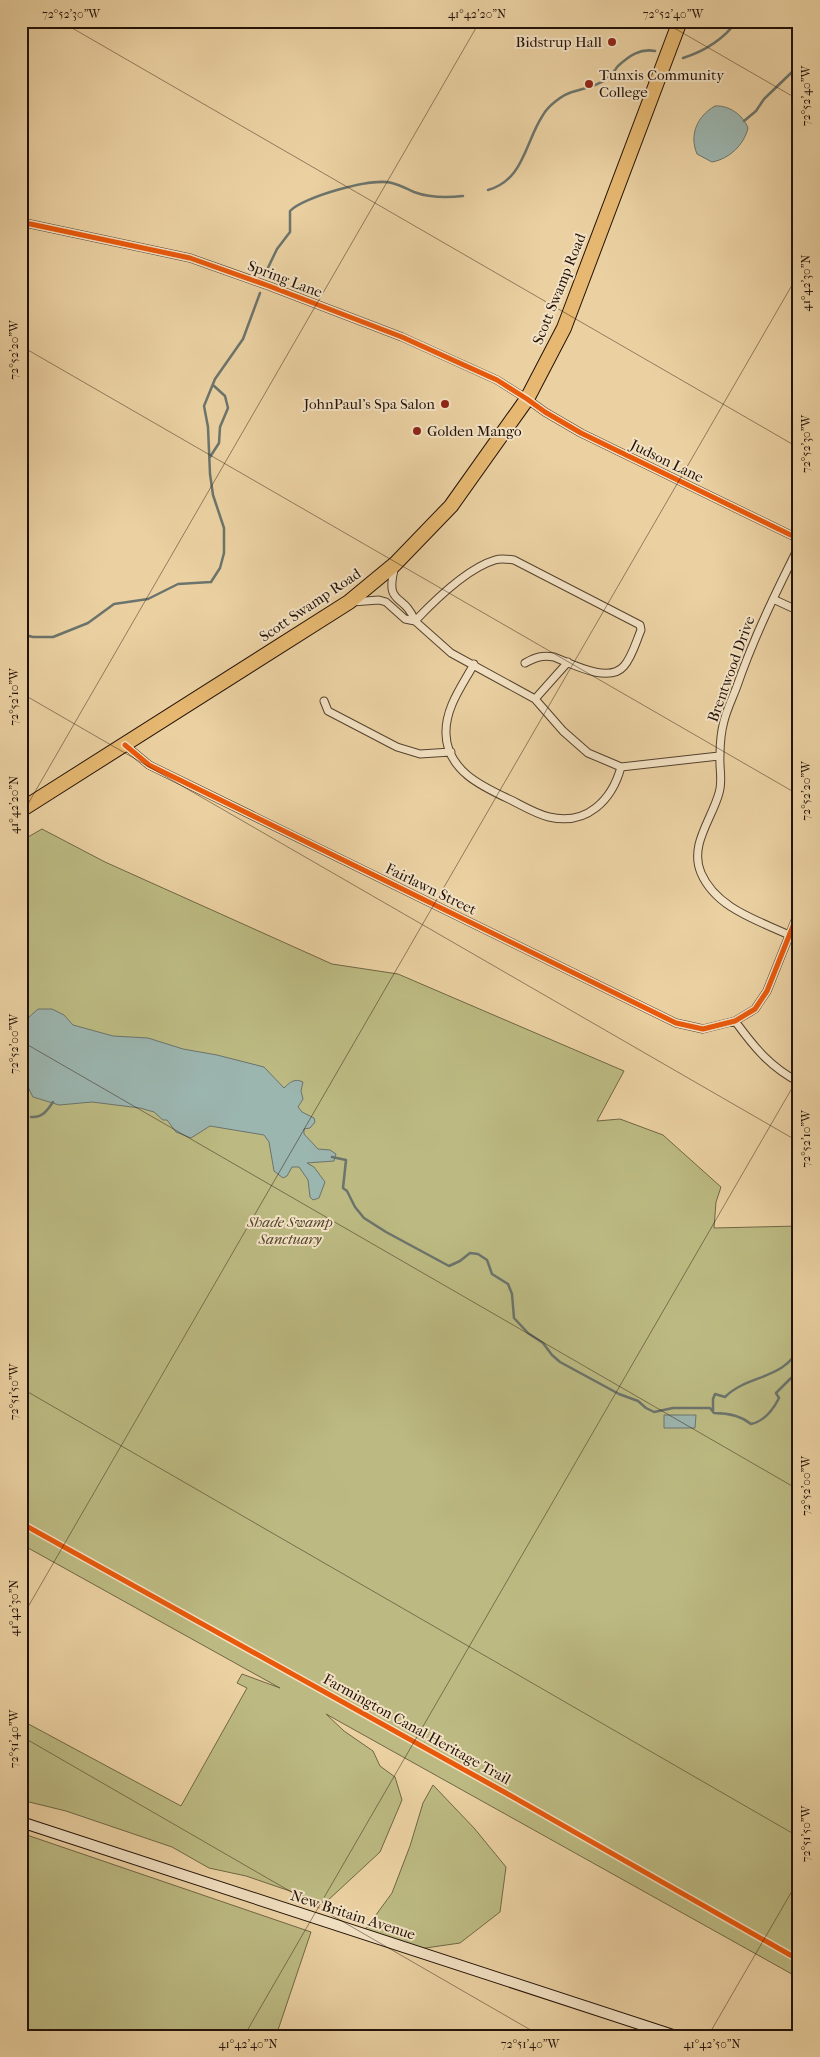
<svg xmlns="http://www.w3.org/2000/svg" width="820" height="2057" font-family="'IM FELL French Canon',serif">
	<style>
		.green { fill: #bcba82; stroke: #706645 }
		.water { fill: #9bb5af; stroke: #6b746c }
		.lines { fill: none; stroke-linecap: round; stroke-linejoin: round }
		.stream { stroke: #6b746c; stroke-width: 2.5 }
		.street-casing { stroke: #55422e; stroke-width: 9 }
		.secondary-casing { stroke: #231208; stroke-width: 12 }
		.highway-casing { stroke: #231208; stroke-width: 16 }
		.street { stroke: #f2e1c3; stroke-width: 7 }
		.secondary { stroke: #f2e1c3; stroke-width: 10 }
		.highway { stroke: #e6b871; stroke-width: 14 }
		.cycleway-casing { stroke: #f2e1c3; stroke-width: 8 }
		.cycleway { stroke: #e8590c; stroke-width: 5 }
		.ticks { fill: none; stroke: #231208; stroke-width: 1; stroke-opacity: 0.45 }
		.poi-dot { fill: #8f2418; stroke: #f2e1c3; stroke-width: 2 }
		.labels { text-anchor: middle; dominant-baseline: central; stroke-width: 4; stroke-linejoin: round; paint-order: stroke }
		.poi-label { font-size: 15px; fill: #231208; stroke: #f2e1c3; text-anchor: end }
		.street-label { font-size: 15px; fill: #231208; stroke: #f2e1c3 }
		.park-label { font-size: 15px; font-style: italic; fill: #51442d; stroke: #f2e1c3 }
		.neatline { fill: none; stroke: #231208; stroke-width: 2 }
		.ticks-label { font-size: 12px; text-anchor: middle; fill: #231208 }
	</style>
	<rect width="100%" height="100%" fill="#ebd1a2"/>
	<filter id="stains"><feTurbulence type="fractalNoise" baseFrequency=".004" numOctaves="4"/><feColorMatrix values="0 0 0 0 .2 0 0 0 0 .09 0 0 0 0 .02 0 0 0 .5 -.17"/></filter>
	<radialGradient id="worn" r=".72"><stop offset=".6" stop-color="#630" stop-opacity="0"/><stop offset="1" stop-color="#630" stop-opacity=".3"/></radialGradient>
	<path class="green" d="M 42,829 L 105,862 L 332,964 L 398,974 L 624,1071 L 597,1121 L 620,1119 L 663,1135 L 721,1187 L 716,1202 L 714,1228 L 799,1226 L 799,1978 L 326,1714 L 344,1731 L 373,1751 L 380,1766 L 395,1777 L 402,1800 L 380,1852 L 325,1903 L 246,1876 L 209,1868 L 172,1847 L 66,1811 L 21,1800 L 21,1720 L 181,1806 L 247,1688 L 237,1683 L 242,1674 L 280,1688 L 21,1544 L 21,841 Z
		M 433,1785 L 474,1828 L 506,1867 L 500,1912 L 460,1943 L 412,1950 L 362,1934 L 392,1893 L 410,1846 L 423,1803 Z
		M 21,1833 L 311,1932 L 278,2030 L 283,2033 L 283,2036 L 21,2036 Z"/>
	<path class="water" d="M 715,106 C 729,105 743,115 748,128 C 744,145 729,159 712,162 L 697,154 C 689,135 697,116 715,106 Z
		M 38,1009 L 52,1009 L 64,1015 L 73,1025 L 113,1036 L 148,1038 L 183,1049 L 217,1055 L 264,1067 L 284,1088 C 290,1082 295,1078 303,1082 L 301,1091 L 303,1099 L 298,1107 L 302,1112 L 314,1118 L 315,1122 L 310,1128 L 304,1129 L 304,1134 L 318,1149 L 330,1150 L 336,1154 L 334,1161 L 307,1163 L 314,1167 L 325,1182 L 319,1198 L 313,1200 L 310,1197 L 308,1180 L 299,1167 L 292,1167 L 287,1176 L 283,1178 L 274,1171 L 269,1142 L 264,1135 L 210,1126 L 191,1138 L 176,1132 L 167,1120 L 163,1120 L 154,1112 L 140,1108 L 92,1102 L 59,1105 L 33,1097 C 21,1076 14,1042 27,1020 C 29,1016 34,1013 38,1009 Z
		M 664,1415 L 696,1415 L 695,1428 L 664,1428 Z"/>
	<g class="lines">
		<path class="stream" d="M 683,58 C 705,51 723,40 737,21
			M 744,121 L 756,111 L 764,99 L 791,73 L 799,62
			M 488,190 C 524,180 525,142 543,115 C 548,106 562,95 572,92 C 584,88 595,87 605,80 C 611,77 614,71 618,66 C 629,56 640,48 655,51
			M 264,276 L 277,249 L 290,232 L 290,211 C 303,197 373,177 392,183 C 400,185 407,189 414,192 C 430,198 446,198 463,196
			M 210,457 L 219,443 L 220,427 L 228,408 L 225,396 L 213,385
			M 21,634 L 33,637 L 53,637 L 88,623 L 114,604 L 148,599 L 178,584 L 211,582 L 220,568 L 224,553 L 224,528 L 213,495 L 210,474 L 208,427 L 204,406 L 215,379 L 243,339 L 260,293
			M 31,1117 C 42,1118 47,1111 53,1102
			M 332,1157 L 346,1160 L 343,1188 L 347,1191 L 355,1207 L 364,1218 L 386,1232 L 449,1266 L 460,1261 L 470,1253 L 478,1254 L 487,1260 L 492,1274 L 508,1284 L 512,1294 L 514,1318 L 528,1333 L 543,1343 L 552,1355 L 560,1362 L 619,1394 L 638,1401 L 646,1408 L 654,1412 L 673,1408 L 710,1408 L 714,1413 C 728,1413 740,1415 751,1424 C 765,1421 773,1410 779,1398 L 776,1393 L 791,1378 L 799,1373
			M 713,1412 L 713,1399 L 715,1394 L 725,1397 C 748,1374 785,1380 799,1347"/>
		<defs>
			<path id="street" d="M 21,222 L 190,258 L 269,286 L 402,337 L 497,380 L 527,399 L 545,412 L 581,433 L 799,539
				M 395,566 C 384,607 404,592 415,621
				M 773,599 L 799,611
				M 352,602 L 379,600 L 386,602 L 405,619 L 415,621 L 451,653 L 535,699 L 563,731 L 588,753 L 621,767 L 719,756
				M 415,621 C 434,601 468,568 495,560 C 501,558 508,559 514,560 L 640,625 L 641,630 C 636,642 632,657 624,666 C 609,684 572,664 554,657 C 542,655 536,657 525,663
				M 474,664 C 462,686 445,708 446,734 C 447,771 483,787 511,800 C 523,806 536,814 549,817 C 587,826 612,800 621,767
				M 535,699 L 568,662
				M 324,701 L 328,711 L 397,747 L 420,754 L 451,752
				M 125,745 L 149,765 L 676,1023 L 703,1029 L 735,1021 L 755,1009 L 767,991 L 799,911
				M 789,935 C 757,920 716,908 701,873 C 689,845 712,819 719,793 C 723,780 719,769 720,755 C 720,745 721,732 724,721 C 727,709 733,697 737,686 C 754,637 776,592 799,546
				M 735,1021 C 754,1047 770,1067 799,1082"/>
			<path id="secondary" d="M 21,1822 L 676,2036"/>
			<path id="highway" d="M 21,810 L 349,602 L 395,564 L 451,506 L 527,399 L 564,328 L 680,21"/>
		</defs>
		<use href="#street" class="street-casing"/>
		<use href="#secondary" class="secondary-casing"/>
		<use href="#highway" class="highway-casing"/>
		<use href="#street" class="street"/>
		<use href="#secondary" class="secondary"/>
		<use href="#highway" class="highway"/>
		<defs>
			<path id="cycleway" d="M 21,222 L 190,258 L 269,286 L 402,337 L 497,380 L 527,399 L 545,412 L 581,433 L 799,539
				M 125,745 L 149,765 L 676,1023 L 703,1029 L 735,1021 L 755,1009 L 767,991 L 799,911
				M 21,1523 L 506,1793 L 799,1960"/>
		</defs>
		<use href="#cycleway" class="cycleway-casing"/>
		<use href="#cycleway" class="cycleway"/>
	</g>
	<path class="ticks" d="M 60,21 L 799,448M 662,21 L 799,100M 21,346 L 799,795M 21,693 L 799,1142M 21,816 L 480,21M 21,1041 L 799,1490M 21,1388 L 799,1837M 21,1619 L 799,273M 21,1736 L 541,2036M 244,2036 L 799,1076M 708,2036 L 799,1879"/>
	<g class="poi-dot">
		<circle cx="612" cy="42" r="5"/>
		<circle cx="589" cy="84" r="5"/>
		<circle cx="445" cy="404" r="5"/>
		<circle cx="417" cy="431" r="5"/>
	</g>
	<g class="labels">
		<g class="poi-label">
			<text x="602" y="42">Bidstrup Hall</text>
			<text x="599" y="75" text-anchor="start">Tunxis Community<tspan x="599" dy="17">College</tspan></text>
			<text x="435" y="404">JohnPaul's Spa Salon</text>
			<text x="427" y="431" text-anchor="start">Golden Mango</text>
		</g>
		<g class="street-label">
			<text transform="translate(285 279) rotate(21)">Spring Lane</text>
			<text transform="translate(559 289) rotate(-68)">Scott Swamp Road</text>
			<text transform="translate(667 461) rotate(26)">Judson Lane</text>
			<text transform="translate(310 605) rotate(-34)">Scott Swamp Road</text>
			<text transform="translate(731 669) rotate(-70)">Brentwood Drive</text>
			<text transform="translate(431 889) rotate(26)">Fairlawn Street</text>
			<text transform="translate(417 1729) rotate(29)">Farmington Canal Heritage Trail</text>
			<text transform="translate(353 1915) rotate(18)">New Britain Avenue</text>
		</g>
		<g class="park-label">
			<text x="290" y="1222">Shade Swamp<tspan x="290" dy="17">Sanctuary</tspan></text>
		</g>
	</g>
	<rect width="820" height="2057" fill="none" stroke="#ebd1a2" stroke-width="55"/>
	<rect x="28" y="28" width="764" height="2002" class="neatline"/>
	<g class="ticks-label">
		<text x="71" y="18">72°52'30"W</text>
		<text x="477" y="18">41°42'20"N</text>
		<text x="673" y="18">72°52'40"W</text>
		<text transform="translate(806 96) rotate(-90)" y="4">72°52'40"W</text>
		<text transform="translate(806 283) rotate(-90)" y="4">41°42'30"N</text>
		<text transform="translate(14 350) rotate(-90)" y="4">72°52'20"W</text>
		<text transform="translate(806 444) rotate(-90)" y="4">72°52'30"W</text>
		<text transform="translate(14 697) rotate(-90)" y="4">72°52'10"W</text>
		<text transform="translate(806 791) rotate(-90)" y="4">72°52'20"W</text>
		<text transform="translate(14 805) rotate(-90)" y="4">41°42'20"N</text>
		<text transform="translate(14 1044) rotate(-90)" y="4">72°52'00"W</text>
		<text transform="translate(806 1139) rotate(-90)" y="4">72°52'10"W</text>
		<text transform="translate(14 1392) rotate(-90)" y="4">72°51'50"W</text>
		<text transform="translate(806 1486) rotate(-90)" y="4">72°52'00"W</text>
		<text transform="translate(14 1608) rotate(-90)" y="4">41°42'30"N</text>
		<text transform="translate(14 1739) rotate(-90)" y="4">72°51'40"W</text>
		<text transform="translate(806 1834) rotate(-90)" y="4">72°51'50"W</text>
		<text x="248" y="2048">41°42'40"N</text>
		<text x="530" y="2048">72°51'40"W</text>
		<text x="712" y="2048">41°42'50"N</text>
	</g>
	<rect width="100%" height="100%" filter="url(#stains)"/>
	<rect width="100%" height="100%" fill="url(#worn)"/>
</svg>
